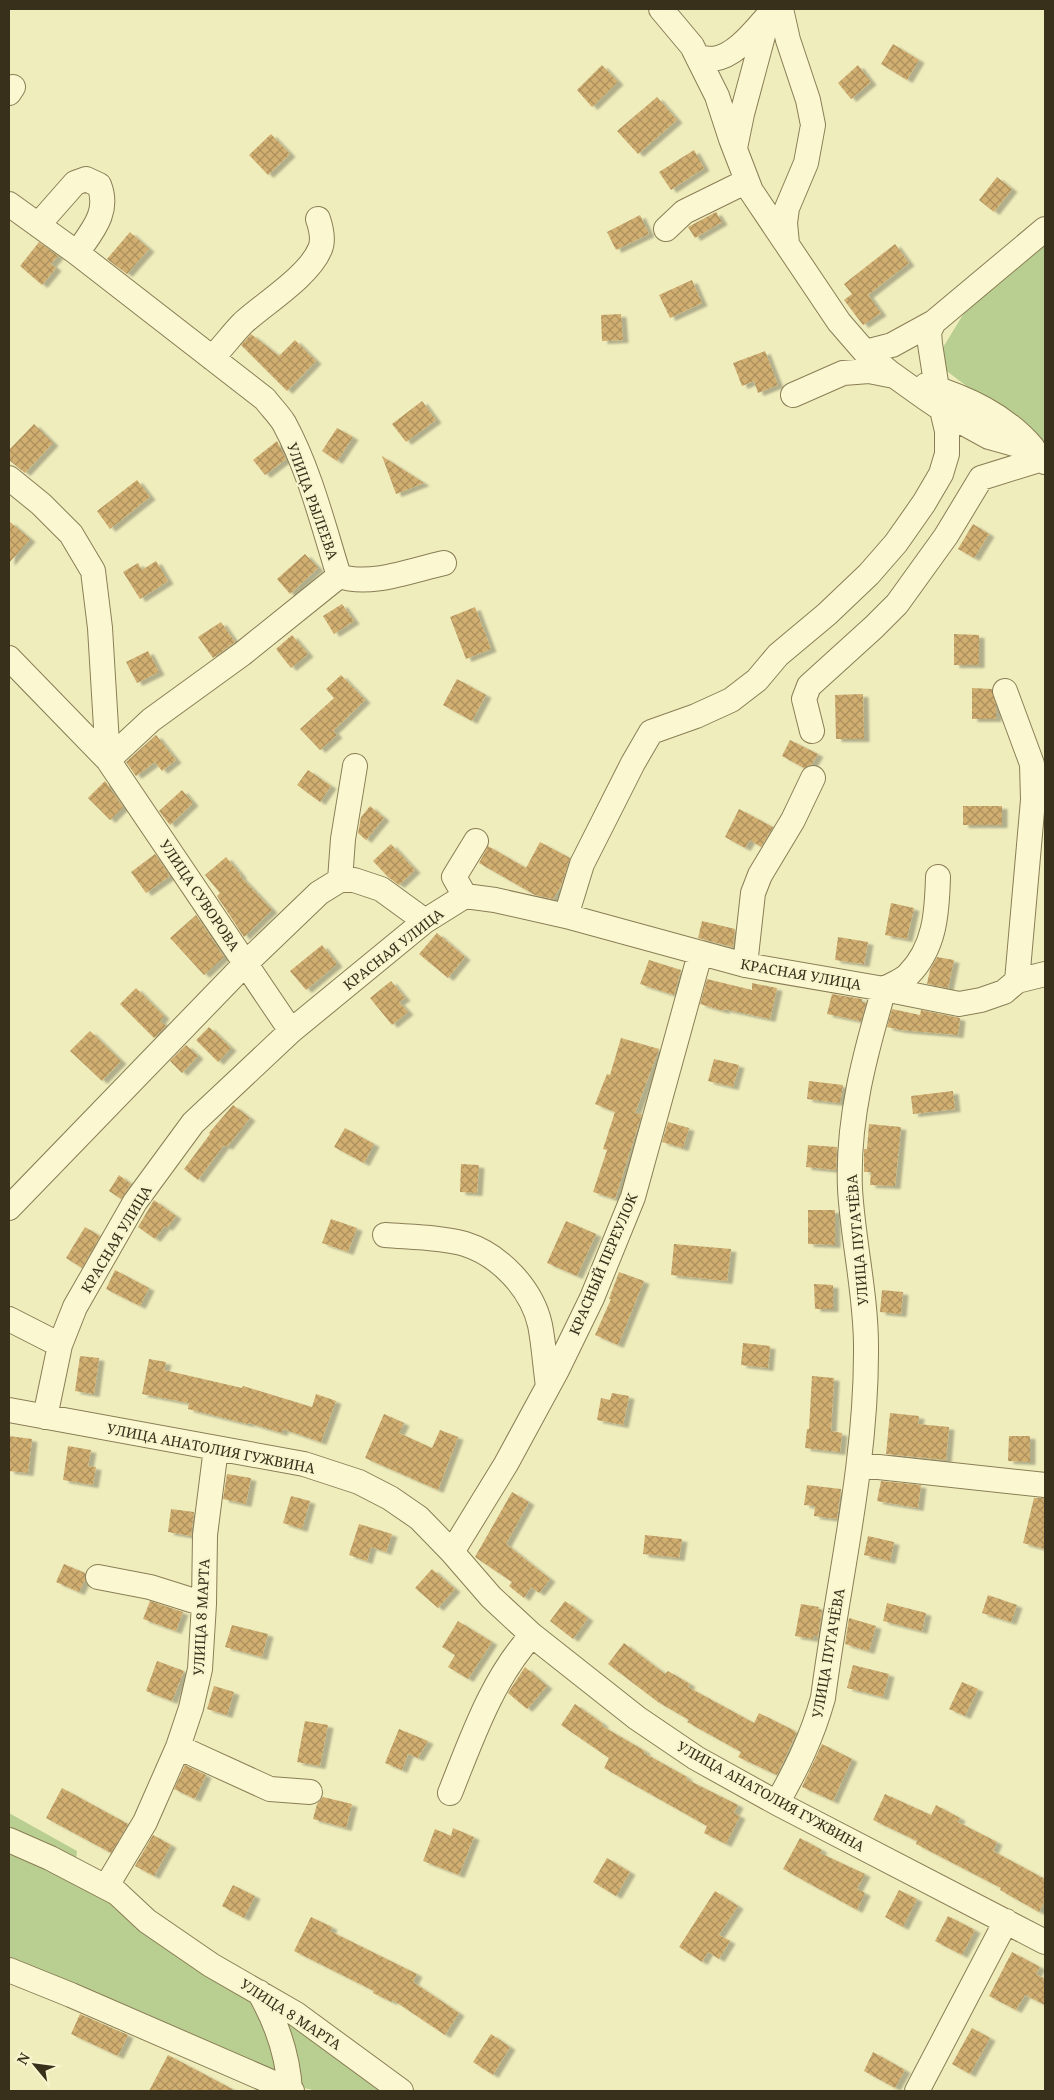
<svg xmlns="http://www.w3.org/2000/svg" width="1054" height="2100" font-family="'Noto Serif',serif">
	<style>
		.grass { fill: #b9cf91 }
		.building { fill: url(#building-cross-hatch); filter: url(#shadow) }
		.lines { fill: none; stroke-linecap: round; stroke-linejoin: round }
		.minor-casing { stroke: #8a7d55; stroke-width: 26 }
		.minor { stroke: #fbf8d1; stroke-width: 24 }
		.labels { text-anchor: middle; dominant-baseline: central; stroke-width: 4.5; stroke-linejoin: round; paint-order: stroke }
		.street-label { font-size: 14px; fill: #38301b; stroke: #f7f5cd }
	</style>
	<defs>
		<pattern id="building-cross-hatch" width="8" height="8" patternUnits="userSpaceOnUse" patternTransform="scale(1.25)"><rect width="8" height="8" fill="#d1af71"/><path d="M0 0l8 8M0 8l8-8" fill="none" stroke="#ab8f5c"/></pattern>
		<filter id="shadow"><feDropShadow dx="5.5" dy="3" stdDeviation="1" flood-color="#0004"/></filter>
	</defs>
	<rect width="100%" height="100%" fill="#f0edbd"/>
	<path class="grass" d="M 1045,236 L 1045,441 L 1042,443 L 944,369 L 939,354 L 975,295 Z
		M 9,1813 L 77,1851 L 74,1881 L 145,1924 L 307,2029 L 382,2091 L 317,2091 L 304,2088 L 153,2018 L 9,1959 Z"/>
	<path class="building" d="M 893,44 L 919,60 L 907,80 L 881,64 Z
		M 602,65 L 618,82 L 592,107 L 577,90 Z
		M 858,65 L 871,82 L 851,99 L 838,83 Z
		M 657,97 L 677,120 L 638,154 L 617,131 Z
		M 271,134 L 290,154 L 268,175 L 249,155 Z
		M 694,150 L 704,168 L 671,190 L 659,172 Z
		M 997,177 L 1012,189 L 994,212 L 979,200 Z
		M 716,212 L 722,222 L 695,238 L 688,227 Z
		M 640,215 L 649,234 L 616,250 L 607,232 Z
		M 130,232 L 149,249 L 127,274 L 107,259 Z
		M 39,242 L 58,256 L 51,264 L 56,268 L 42,285 L 20,266 Z
		M 895,244 L 909,263 L 868,295 L 881,313 L 863,325 L 844,300 L 852,294 L 844,284 Z
		M 692,280 L 702,303 L 670,318 L 659,295 Z
		M 621,314 L 623,340 L 602,341 L 601,315 Z
		M 251,334 L 279,356 L 295,340 L 316,361 L 287,391 L 241,345 Z
		M 765,351 L 778,385 L 758,393 L 754,381 L 742,386 L 733,363 Z
		M 422,401 L 436,420 L 406,442 L 392,424 Z
		M 34,424 L 53,443 L 25,473 L 9,460 L 9,450 Z
		M 337,428 L 353,437 L 337,461 L 322,451 Z
		M 277,441 L 286,459 L 265,475 L 253,460 Z
		M 382,456 L 424,483 L 396,494 Z
		M 137,480 L 150,497 L 110,529 L 97,511 Z
		M 9,521 L 30,539 L 9,563 Z
		M 973,524 L 989,534 L 974,558 L 958,549 Z
		M 305,554 L 318,568 L 290,594 L 277,579 Z
		M 156,561 L 168,581 L 140,599 L 123,572 L 138,563 L 142,570 Z
		M 342,604 L 354,621 L 334,634 L 323,616 Z
		M 475,607 L 491,649 L 466,659 L 450,617 Z
		M 221,622 L 235,642 L 213,658 L 198,637 Z
		M 954,634 L 979,635 L 979,665 L 954,665 Z
		M 292,635 L 308,654 L 291,668 L 276,649 Z
		M 148,651 L 159,672 L 137,683 L 126,662 Z
		M 341,675 L 365,700 L 333,731 L 337,735 L 320,750 L 300,729 L 334,698 L 326,689 Z
		M 457,679 L 486,695 L 472,721 L 443,705 Z
		M 972,688 L 992,689 L 996,706 L 996,719 L 972,719 Z
		M 863,694 L 864,739 L 836,739 L 835,695 Z
		M 156,735 L 176,760 L 162,771 L 155,762 L 136,776 L 126,762 Z
		M 790,740 L 818,754 L 812,764 L 804,768 L 782,756 Z
		M 308,770 L 331,786 L 320,802 L 297,785 Z
		M 105,781 L 123,807 L 110,820 L 88,798 Z
		M 182,790 L 193,803 L 170,825 L 159,811 Z
		M 370,806 L 384,818 L 366,840 L 358,833 L 361,817 Z
		M 963,806 L 1002,806 L 1002,825 L 963,825 Z
		M 739,809 L 773,827 L 761,847 L 750,840 L 745,848 L 725,837 Z
		M 540,842 L 570,858 L 561,886 L 553,899 L 535,895 L 479,863 L 488,846 L 526,868 Z
		M 391,844 L 415,870 L 399,885 L 388,877 L 373,861 Z
		M 155,854 L 170,876 L 146,893 L 131,872 Z
		M 226,857 L 241,875 L 240,876 L 272,910 L 244,937 L 217,896 L 220,893 L 205,875 Z
		M 891,903 L 914,908 L 907,939 L 885,935 Z
		M 196,915 L 224,957 L 204,975 L 170,938 Z
		M 702,921 L 735,929 L 733,947 L 698,938 Z
		M 437,933 L 465,957 L 448,978 L 419,954 Z
		M 838,937 L 868,942 L 864,964 L 835,960 Z
		M 322,945 L 337,964 L 306,990 L 290,971 Z
		M 937,957 L 954,960 L 948,988 L 927,984 L 930,970 Z
		M 649,960 L 681,970 L 674,995 L 640,984 Z
		M 707,979 L 752,990 L 752,983 L 777,988 L 770,1019 L 724,1009 L 724,1011 L 700,1004 Z
		M 391,981 L 405,998 L 399,1002 L 408,1012 L 392,1025 L 370,998 Z
		M 136,988 L 164,1016 L 160,1021 L 166,1026 L 154,1038 L 120,1004 Z
		M 832,994 L 862,999 L 862,1002 L 866,1003 L 861,1021 L 827,1014 Z
		M 892,1009 L 920,1015 L 921,1010 L 960,1018 L 958,1035 L 901,1030 L 887,1027 Z
		M 209,1027 L 231,1048 L 218,1062 L 196,1040 Z
		M 90,1031 L 121,1061 L 102,1081 L 70,1051 Z
		M 621,1038 L 659,1049 L 635,1113 L 642,1114 L 615,1199 L 593,1192 L 607,1150 L 603,1149 L 615,1112 L 595,1104 L 607,1074 L 610,1075 Z
		M 186,1045 L 198,1056 L 182,1073 L 170,1061 Z
		M 714,1059 L 739,1065 L 733,1087 L 708,1081 Z
		M 809,1081 L 843,1085 L 840,1103 L 807,1099 Z
		M 953,1091 L 955,1109 L 913,1114 L 911,1096 Z
		M 233,1105 L 250,1118 L 227,1147 L 224,1145 L 198,1180 L 184,1169 L 210,1134 L 209,1133 Z
		M 668,1122 L 689,1128 L 683,1148 L 662,1142 Z
		M 869,1124 L 901,1127 L 895,1186 L 870,1185 L 871,1172 L 864,1172 L 864,1149 L 867,1149 Z
		M 345,1128 L 374,1144 L 364,1163 L 334,1147 Z
		M 808,1145 L 837,1147 L 836,1170 L 806,1167 Z
		M 461,1164 L 479,1165 L 477,1193 L 460,1192 Z
		M 119,1175 L 131,1184 L 121,1199 L 109,1191 Z
		M 154,1200 L 176,1216 L 167,1228 L 165,1226 L 155,1239 L 138,1227 Z
		M 808,1210 L 835,1210 L 835,1245 L 808,1244 Z
		M 331,1219 L 357,1228 L 348,1252 L 322,1243 Z
		M 566,1221 L 596,1234 L 577,1276 L 547,1263 Z
		M 85,1227 L 100,1236 L 82,1268 L 66,1258 Z
		M 674,1244 L 731,1249 L 727,1281 L 671,1275 Z
		M 115,1270 L 149,1288 L 140,1306 L 106,1289 Z
		M 619,1272 L 644,1281 L 618,1345 L 595,1335 L 611,1299 L 609,1299 Z
		M 814,1284 L 833,1285 L 833,1309 L 815,1309 Z
		M 882,1290 L 903,1292 L 901,1314 L 880,1312 Z
		M 743,1343 L 770,1346 L 768,1368 L 741,1365 Z
		M 80,1356 L 99,1358 L 94,1394 L 75,1391 Z
		M 149,1359 L 166,1362 L 164,1370 L 242,1388 L 243,1386 L 312,1407 L 316,1394 L 336,1401 L 321,1442 L 283,1429 L 282,1433 L 249,1423 L 248,1424 L 188,1409 L 189,1403 L 142,1394 Z
		M 812,1376 L 834,1378 L 831,1431 L 842,1433 L 840,1452 L 805,1448 L 807,1429 L 809,1429 Z
		M 612,1393 L 629,1396 L 623,1425 L 597,1420 L 601,1398 L 610,1400 Z
		M 890,1413 L 919,1416 L 918,1424 L 949,1427 L 946,1460 L 886,1454 Z
		M 384,1414 L 404,1423 L 399,1433 L 432,1448 L 440,1430 L 458,1437 L 438,1490 L 365,1458 Z
		M 9,1436 L 32,1439 L 28,1473 L 9,1471 Z
		M 1009,1436 L 1030,1436 L 1030,1462 L 1008,1461 Z
		M 68,1446 L 91,1450 L 88,1466 L 96,1467 L 93,1485 L 63,1480 Z
		M 227,1474 L 251,1478 L 246,1504 L 223,1499 Z
		M 881,1481 L 921,1485 L 918,1508 L 877,1501 Z
		M 807,1485 L 841,1489 L 837,1519 L 814,1516 L 815,1506 L 804,1505 Z
		M 512,1492 L 529,1502 L 506,1544 L 550,1579 L 539,1593 L 531,1587 L 524,1598 L 509,1586 L 512,1582 L 475,1557 Z
		M 291,1496 L 310,1501 L 302,1529 L 283,1523 Z
		M 1034,1498 L 1045,1498 L 1045,1549 L 1023,1543 Z
		M 171,1509 L 194,1512 L 191,1536 L 168,1532 Z
		M 359,1524 L 392,1534 L 386,1552 L 371,1547 L 367,1561 L 349,1555 Z
		M 645,1535 L 682,1539 L 679,1558 L 643,1554 Z
		M 868,1536 L 894,1542 L 890,1561 L 864,1555 Z
		M 64,1564 L 85,1573 L 85,1580 L 79,1592 L 56,1582 Z
		M 432,1569 L 455,1589 L 438,1608 L 415,1588 Z
		M 988,1595 L 1017,1605 L 1011,1622 L 982,1613 Z
		M 150,1601 L 183,1612 L 176,1631 L 143,1619 Z
		M 565,1601 L 588,1618 L 573,1639 L 550,1621 Z
		M 887,1603 L 926,1613 L 922,1631 L 883,1621 Z
		M 801,1604 L 819,1607 L 818,1609 L 822,1610 L 818,1637 L 814,1635 L 813,1639 L 795,1636 Z
		M 849,1618 L 876,1626 L 869,1651 L 845,1644 Z
		M 458,1621 L 492,1642 L 468,1679 L 448,1667 L 455,1655 L 442,1647 Z
		M 232,1625 L 268,1634 L 262,1657 L 225,1647 Z
		M 624,1643 L 665,1674 L 668,1671 L 690,1684 L 688,1687 L 754,1723 L 759,1713 L 795,1731 L 796,1734 L 777,1775 L 738,1757 L 741,1752 L 687,1722 L 689,1720 L 658,1702 L 608,1664 Z
		M 157,1661 L 184,1671 L 172,1701 L 146,1691 Z
		M 853,1665 L 889,1674 L 883,1697 L 847,1688 Z
		M 525,1667 L 547,1686 L 527,1709 L 508,1693 Z
		M 962,1682 L 978,1689 L 965,1716 L 949,1709 Z
		M 214,1686 L 234,1692 L 227,1715 L 207,1709 Z
		M 575,1704 L 603,1724 L 602,1726 L 645,1751 L 644,1753 L 687,1777 L 686,1779 L 738,1805 L 734,1813 L 740,1816 L 726,1844 L 704,1833 L 707,1826 L 604,1768 L 609,1758 L 561,1725 Z
		M 305,1721 L 328,1725 L 320,1766 L 297,1762 Z
		M 399,1729 L 428,1741 L 418,1758 L 408,1754 L 402,1770 L 385,1763 Z
		M 822,1744 L 852,1759 L 833,1801 L 802,1787 Z
		M 185,1765 L 206,1775 L 195,1799 L 174,1789 Z
		M 62,1788 L 128,1824 L 111,1853 L 46,1818 Z
		M 885,1794 L 931,1815 L 936,1805 L 960,1818 L 958,1822 L 997,1842 L 993,1851 L 1045,1879 L 1045,1900 L 1039,1912 L 1000,1890 L 1001,1888 L 916,1844 L 917,1841 L 873,1820 Z
		M 323,1797 L 352,1804 L 346,1828 L 313,1819 L 317,1804 Z
		M 453,1828 L 474,1837 L 459,1875 L 423,1861 L 435,1829 L 451,1836 Z
		M 153,1835 L 171,1845 L 154,1876 L 135,1866 Z
		M 800,1838 L 822,1850 L 820,1853 L 865,1874 L 857,1889 L 865,1893 L 857,1910 L 783,1869 Z
		M 607,1858 L 630,1872 L 616,1896 L 593,1882 Z
		M 233,1885 L 255,1896 L 244,1918 L 222,1906 Z
		M 899,1890 L 917,1899 L 903,1927 L 885,1917 Z
		M 715,1891 L 738,1906 L 719,1935 L 730,1941 L 719,1959 L 708,1952 L 702,1962 L 679,1947 Z
		M 948,1916 L 975,1930 L 962,1955 L 935,1941 Z
		M 311,1917 L 332,1927 L 330,1931 L 417,1974 L 413,1982 L 459,2013 L 445,2035 L 393,2000 L 392,2002 L 373,1993 L 374,1991 L 294,1951 Z
		M 1012,1952 L 1040,1967 L 1036,1974 L 1045,1979 L 1045,2005 L 1025,1995 L 1016,2010 L 989,1996 Z
		M 80,2014 L 128,2035 L 118,2056 L 71,2034 Z
		M 972,2028 L 990,2038 L 970,2074 L 952,2064 Z
		M 491,2034 L 510,2047 L 493,2075 L 473,2062 Z
		M 873,2052 L 905,2070 L 895,2088 L 864,2071 Z
		M 168,2055 L 236,2091 L 149,2091 Z"/>
	<g class="lines">
		<defs>
			<path id="minor" d="M 661,9 L 692,46 L 717,96 L 731,139 L 751,191 L 839,322 L 865,352 L 889,372 L 924,397 L 958,420 L 989,437 L 1025,447 L 1037,453 L 1045,462
				M 781,9 L 788,40 L 808,100 L 813,125 L 806,163 L 787,208 L 785,223 L 787,244
				M 698,58 C 703,58 708,59 713,59 C 734,57 753,33 766,18
				M 9,93 L 13,87
				M 735,148 L 742,114 L 768,17 L 772,9
				M 9,204 L 77,253 L 265,399 C 271,407 279,415 284,423 C 310,471 323,525 339,576 L 242,654 L 151,720 L 108,760 L 9,658
				M 38,225 L 75,183 L 86,179 L 99,185 C 110,212 92,231 77,253
				M 666,229 L 684,212 L 747,181
				M 865,352 L 892,345 L 934,322 L 1045,229
				M 212,358 C 223,347 232,334 243,323 C 265,303 309,276 320,249 C 324,240 321,228 318,219
				M 926,385 C 967,398 1005,415 1033,448
				M 793,395 L 843,373 L 869,371 L 894,376
				M 9,478 L 41,504 L 71,534 L 93,571 L 100,628 L 108,760 L 291,1031
				M 339,576 C 371,587 412,570 444,563
				M 1005,691 L 1032,764 L 1033,800 L 1017,981
				M 812,731 L 804,699 L 809,686 L 874,627 L 897,604 L 946,536 L 981,478 L 1042,459 L 1045,456
				M 340,880 L 343,839 L 355,766
				M 465,896 L 454,877 L 476,841
				M 566,916 L 582,864 L 633,763 L 651,732 L 696,716 L 731,700 L 757,680 L 778,655 L 827,614 L 869,574 L 896,543 L 924,503 L 941,474 L 947,454 L 947,431 L 937,389 L 930,344 L 929,332 L 934,322
				M 745,965 L 753,893 L 760,875 L 793,820 L 813,778
				M 9,1208 L 246,963 L 319,893 L 340,880 L 354,880 L 381,889 L 425,921
				M 385,1235 C 410,1237 442,1237 465,1244 C 500,1255 532,1289 540,1325 C 544,1345 545,1366 548,1386
				M 9,1319 L 60,1345
				M 9,1410 L 304,1464 L 359,1482 L 390,1498 L 419,1518 L 452,1552 L 491,1597 L 532,1635 L 637,1718 L 696,1758 L 777,1803 L 1045,1942
				M 45,1417 L 60,1345 L 75,1307 L 135,1202 L 193,1123 L 291,1031 L 425,921 L 465,896 L 495,900 L 566,916 L 745,965 L 884,989 L 959,1004 L 981,1000 L 1004,992 L 1017,981 L 1045,974
				M 860,1465 L 1045,1485
				M 452,1552 L 506,1464 L 557,1370 L 592,1298 L 633,1197 L 700,954
				M 98,1577 L 150,1587 L 204,1604
				M 178,1747 L 270,1789 L 310,1792
				M 450,1793 C 472,1738 492,1679 532,1635
				M 777,1803 C 797,1768 812,1737 823,1698 C 838,1581 867,1465 866,1346 C 866,1294 853,1241 850,1189 C 847,1120 865,1054 884,989 C 891,985 902,981 908,975 C 935,948 937,913 938,877
				M 9,1840 L 50,1858 L 117,1893 L 147,1921 L 211,1965 L 296,2014 L 401,2091
				M 106,1887 L 145,1822 L 178,1747 L 191,1708 L 200,1669 L 204,1604 L 205,1535 L 216,1448
				M 9,1970 L 71,1995 L 292,2091
				M 259,1992 C 277,2023 288,2055 290,2091
				M 917,2091 L 1006,1921"/>
		</defs>
		<use href="#minor" class="minor-casing"/>
		<use href="#minor" class="minor"/>
	</g>
	<g class="labels">
		<g class="street-label">
			<text transform="translate(313 501) rotate(70)">УЛИЦА РЫЛЕЕВА</text>
			<text transform="translate(200 895) rotate(56)">УЛИЦА СУВОРОВА</text>
			<text transform="translate(393 949) rotate(-38)">КРАСНАЯ УЛИЦА</text>
			<text transform="translate(801 974) rotate(10)">КРАСНАЯ УЛИЦА</text>
			<text transform="translate(116 1239) rotate(-59)">КРАСНАЯ УЛИЦА</text>
			<text transform="translate(857 1240) rotate(-95)">УЛИЦА ПУГАЧЁВА</text>
			<text transform="translate(603 1264) rotate(-67)">КРАСНЫЙ ПЕРЕУЛОК</text>
			<text transform="translate(211 1448) rotate(11)">УЛИЦА АНАТОЛИЯ ГУЖВИНА</text>
			<text transform="translate(201 1617) rotate(-87)">УЛИЦА 8 МАРТА</text>
			<text transform="translate(828 1653) rotate(-80)">УЛИЦА ПУГАЧЁВА</text>
			<text transform="translate(771 1796) rotate(29)">УЛИЦА АНАТОЛИЯ ГУЖВИНА</text>
			<text transform="translate(291 2014) rotate(33)">УЛИЦА 8 МАРТА</text>
		</g>
	</g>
	<rect width="1054" height="2100" fill="none" stroke="#38301b" stroke-width="20"/>
	<g transform="translate(35 2065) rotate(299)" stroke="#f7f5cd" stroke-width="4" paint-order="stroke">
	<path d="M0-4L9 19L0 12L-9 19Z" fill="#38301b"/>
	<text y="-8" font-size="14" font-weight="bold" text-anchor="middle" fill="#38301b">N</text>
	</g>
</svg>
